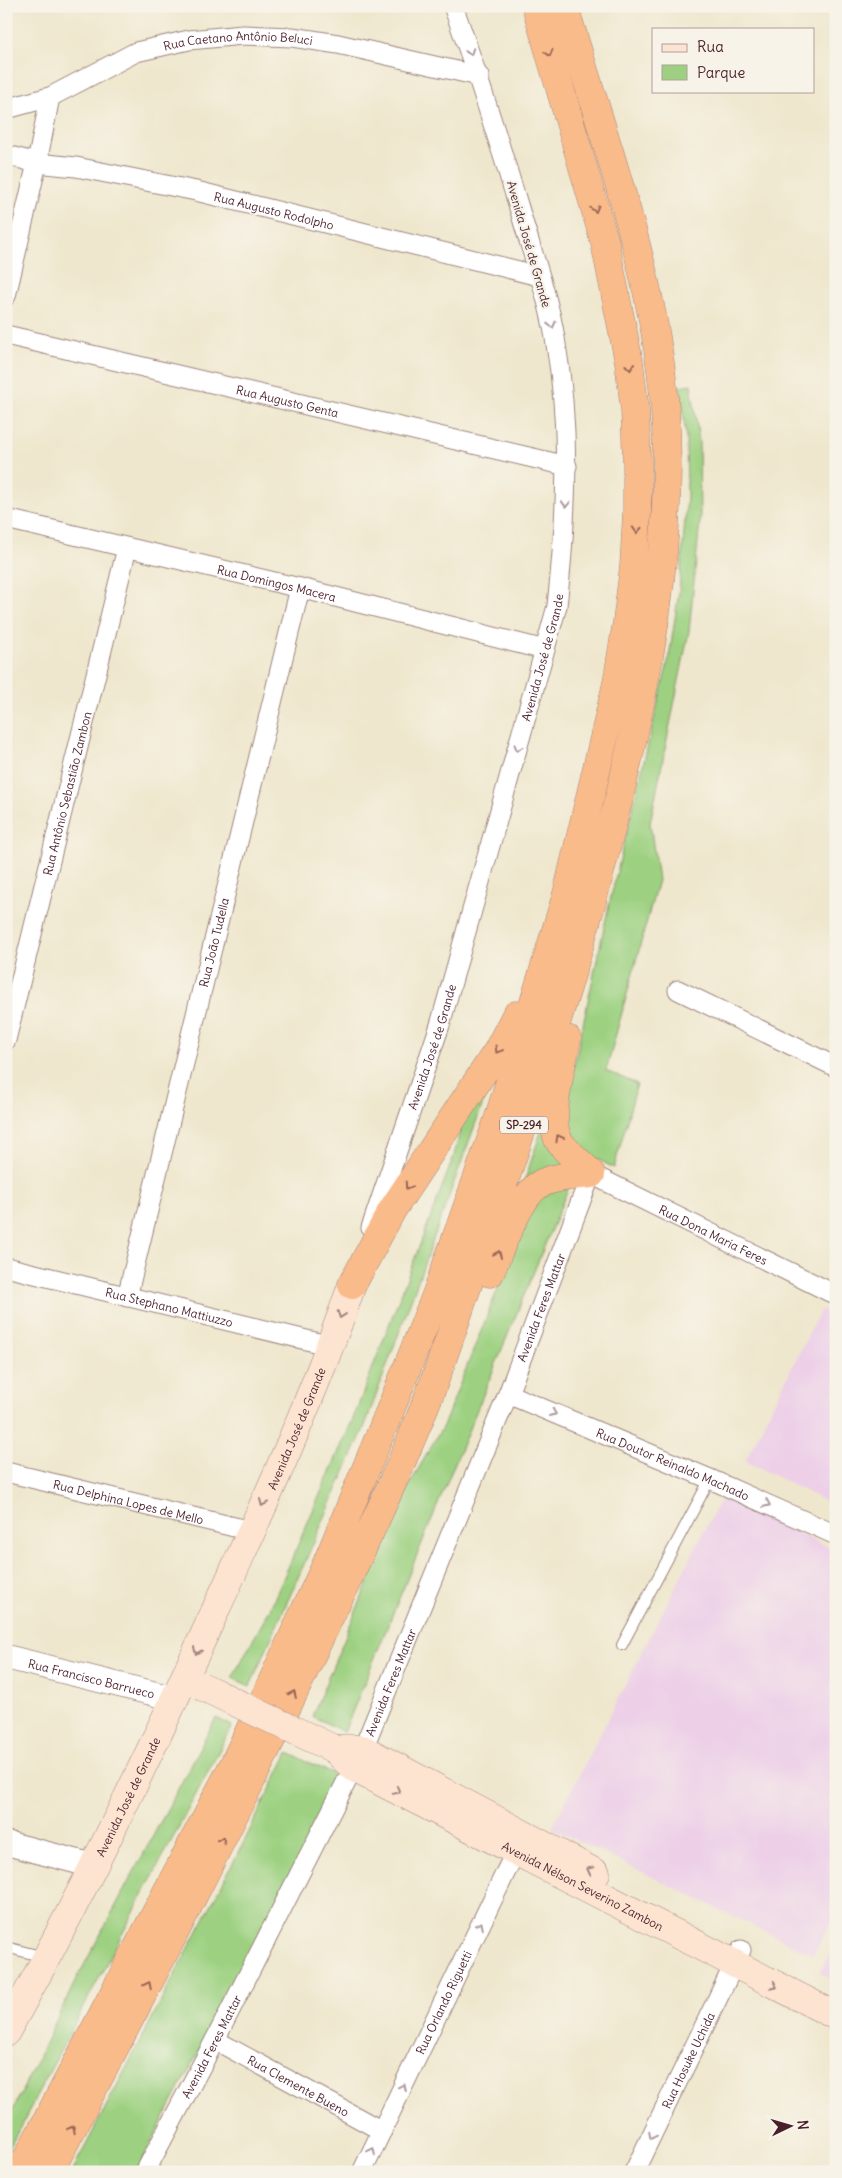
<svg xmlns="http://www.w3.org/2000/svg" width="842" height="2178" font-family="Delius,sans-serif">
	<style>
		.built { fill: #edd0e8 }
		.green { fill: #9dd181; stroke: #747856 }
		.lines { fill: none; stroke-linecap: round; stroke-linejoin: round }
		.service-casing { stroke: #9c837c; stroke-width: 12 }
		.minor-casing { stroke: #9c837c; stroke-width: 21 }
		.tertiary-casing { stroke: #9c837c; stroke-width: 26 }
		.secondary-casing { stroke: #9c837c; stroke-width: 29 }
		.motorway-casing { stroke: #9c837c; stroke-width: 29 }
		.service { stroke: #fff; stroke-width: 10 }
		.minor { stroke: #fff; stroke-width: 19 }
		.tertiary { stroke: #fff; stroke-width: 24 }
		.secondary { stroke: #fde4d1; stroke-width: 28 }
		.motorway { stroke: #fabb8b; stroke-width: 28 }
		.secondary-bridge-casing { stroke: #9c837c; stroke-width: 29; stroke-linecap: butt }
		.secondary-bridge { stroke: #fde4d1; stroke-width: 28 }
		.oneway { stroke: #ae9aa0 }
		.oneway2 { stroke: #996556 }
		.oneway3 { stroke: #a4827e }
		.labels { text-anchor: middle; dominant-baseline: central; stroke-width: 4.5; stroke-linejoin: round; paint-order: stroke }
		.shield { fill: #f7f3e8; stroke: #7e5f64; stroke-width: 1 }
		.shield-label { font-size: 11px; font-weight: bold; fill: #4a1f2b }
		.street-label { font-size: 12px; fill: #4a1f2b; stroke: #f7f3e8 }
	</style>
	<rect width="100%" height="100%" fill="#f7f3e8"/>
	<filter id="ink" filterUnits="userSpaceOnUse"><feTurbulence type="fractalNoise" baseFrequency=".02" numOctaves="2"/><feDisplacementMap in="SourceGraphic" scale="10" xChannelSelector="R" yChannelSelector="G"/><feConvolveMatrix kernelMatrix="1 2 1 2 8 2 1 2 1" color-interpolation-filters="sRGB"/></filter>
	<filter id="wash" filterUnits="userSpaceOnUse"><feTurbulence type="fractalNoise" baseFrequency=".0096" numOctaves="4" result="noise"/><feDisplacementMap in="SourceGraphic" scale="20" xChannelSelector="R" yChannelSelector="G"/><feGaussianBlur stdDeviation="1.12" result="paint"/><feColorMatrix in="noise" values="0 0 0 0 0 0 0 0 0 0 0 0 0 0 0 0 0 1.4 0 .05"/><feComposite in="paint" operator="in"/></filter>
	<g filter="url(#wash)">
		<rect width="100%" height="100%" fill="#efe7cd"/>
		<path class="built" d="M 821,1309 L 836,1316 L 836,1507 L 745,1461 Z
			M 722,1496 L 836,1551 L 836,1913 L 813,1955 L 552,1828 Z
			M 836,1940 L 836,1981 L 820,1973 Z"/>
		<path class="green" d="M 691,384 L 699,441 L 700,521 L 689,631 L 650,823 L 658,880 L 606,1071 L 637,1084 L 614,1168 C 583,1152 562,1141 566,1102 L 609,905 L 669,658 L 679,592 L 687,497 L 686,437 L 680,386 Z
			M 490,1084 L 363,1431 L 250,1686 L 232,1678 L 269,1611 L 353,1419 L 454,1156 L 461,1126 Z
			M 546,1117 L 576,1168 L 520,1194 Z
			M 570,1184 L 344,1732 L 312,1716 L 408,1487 L 444,1424 L 530,1208 L 537,1198 Z
			M 216,1718 L 232,1726 L 6,2154 L 6,2124 L 73,1986 Z
			M 288,1753 L 332,1773 L 337,1779 L 337,1787 L 136,2172 L 72,2172 L 243,1844 Z"/>
	</g>
	<g filter="url(#ink)">
		<g class="lines">
			<defs>
				<path id="service" d="M 622,1645 L 710,1479
					M 6,1947 L 44,1957"/>
				<g id="minor">
					<path id="s1" d="M 6,109 L 50,97 L 136,52 L 189,40 L 243,35 L 292,37 L 338,44 L 479,76"/>
					<path id="s2" d="M 6,155 L 37,163 L 76,167 L 196,191 L 539,276"/>
					<path d="M 6,296 L 37,163 L 50,97"/>
					<path id="s3" d="M 6,335 L 567,466"/>
					<path id="s4" d="M 6,519 L 300,588 L 545,650"/>
					<path d="M 678,990 L 836,1067"/>
					<path id="s5" d="M 6,1040 L 127,548"/>
					<path id="s6" d="M 371,1228 L 440,1025 L 557,606 C 567,514 571,430 555,338 C 548,295 532,253 520,211 C 499,142 478,74 453,6"/>
					<path id="s7" d="M 6,1267 L 331,1346"/>
					<path id="s8" d="M 127,1297 L 300,588"/>
					<path id="s9" d="M 508,1394 L 710,1479 L 836,1535"/>
					<path id="s10" d="M 6,1472 L 251,1531"/>
					<path id="s11" d="M 215,2040 L 382,2131"/>
					<path id="s12" d="M 145,2172 L 215,2040 L 363,1749 L 508,1394 L 591,1174 L 836,1295"/>
					<path id="s13" d="M 362,2172 L 521,1840"/>
					<path id="s14" d="M 634,2172 L 741,1950"/>
				</g>
				<g id="tertiary">
					<path id="s15" d="M 6,1657 L 176,1699"/>
					<path d="M 6,1843 L 94,1866"/>
				</g>
				<g id="secondary">
					<path id="s16" d="M 334,1749 L 354,1768 L 836,2016"/>
					<path d="M 334,1749 L 363,1749 L 596,1873"/>
					<path id="s17" d="M 6,2032 C 83,1894 151,1752 216,1609 C 265,1503 314,1395 352,1285"/>
				</g>
				<path id="motorway" d="M 567,1039 C 563,1064 544,1123 561,1144 C 570,1155 582,1164 591,1174
					M 490,1273 C 499,1251 521,1192 542,1183 C 557,1176 575,1176 591,1174
					M 352,1285 L 392,1210 L 498,1050 L 516,1015
					M 20,2172 L 234,1764 L 326,1565 L 394,1401 L 436,1295 L 499,1117 L 567,894 L 617,683 L 627,622 L 634,566 L 637,513 L 637,463 L 635,410 L 629,362 L 605,243 L 536,6
					M 49,2172 C 143,1995 236,1817 321,1635 C 359,1556 398,1475 430,1393 C 445,1353 458,1313 472,1273 C 506,1178 538,1084 567,988 C 586,925 603,862 619,798 C 650,670 674,541 665,409 C 655,274 603,136 564,6"/>
			</defs>
			<use href="#service" class="service-casing"/>
			<use href="#minor" class="minor-casing"/>
			<use href="#tertiary" class="tertiary-casing"/>
			<use href="#secondary" class="secondary-casing"/>
			<use href="#motorway" class="motorway-casing"/>
			<use href="#service" class="service"/>
			<use href="#minor" class="minor"/>
			<use href="#tertiary" class="tertiary"/>
			<use href="#secondary" class="secondary"/>
			<use href="#motorway" class="motorway"/>
			<defs>
				<path id="secondary-bridge" d="M 201,1686 L 334,1749"/>
			</defs>
			<use href="#secondary-bridge" class="secondary-bridge-casing"/>
			<use href="#secondary-bridge" class="secondary-bridge"/>
		</g>
		<defs><path id="oneway-chevron" d="M-2-3.5L2.5 0L-2 3.5" fill="none" stroke-width="1.6" stroke-linecap="round" stroke-linejoin="round" transform="scale(1.25)"/></defs>
		<g class="oneway">
			<use href="#oneway-chevron" transform="translate(470 52) rotate(70)"/>
			<use href="#oneway-chevron" transform="translate(552 325) rotate(76)"/>
			<use href="#oneway-chevron" transform="translate(566 504) rotate(92)"/>
			<use href="#oneway-chevron" transform="translate(518 748) rotate(106)"/>
			<use href="#oneway-chevron" transform="translate(553 1413) rotate(23)"/>
			<use href="#oneway-chevron" transform="translate(767 1504) rotate(24)"/>
			<use href="#oneway-chevron" transform="translate(480 1925) rotate(-64)"/>
			<use href="#oneway-chevron" transform="translate(403 2087) rotate(-64)"/>
			<use href="#oneway-chevron" transform="translate(652 2136) rotate(116)"/>
			<use href="#oneway-chevron" transform="translate(372 2151) rotate(-64)"/>
		</g>
		<g class="oneway2">
			<use href="#oneway-chevron" transform="translate(549 53) rotate(74)"/>
			<use href="#oneway-chevron" transform="translate(595 209) rotate(74)"/>
			<use href="#oneway-chevron" transform="translate(630 367) rotate(83)"/>
			<use href="#oneway-chevron" transform="translate(637 530) rotate(93)"/>
			<use href="#oneway-chevron" transform="translate(498 1050) rotate(121)"/>
			<use href="#oneway-chevron" transform="translate(559 1138) rotate(-119)"/>
			<use href="#oneway-chevron" transform="translate(408 1186) rotate(124)"/>
			<use href="#oneway-chevron" transform="translate(498 1254) rotate(-67)"/>
			<use href="#oneway-chevron" transform="translate(293 1694) rotate(-65)"/>
			<use href="#oneway-chevron" transform="translate(222 1840) rotate(-63)"/>
			<use href="#oneway-chevron" transform="translate(148 1985) rotate(-63)"/>
			<use href="#oneway-chevron" transform="translate(72 2129) rotate(-62)"/>
		</g>
		<g class="oneway3">
			<use href="#oneway-chevron" transform="translate(341 1315) rotate(109)"/>
			<use href="#oneway-chevron" transform="translate(263 1503) rotate(113)"/>
			<use href="#oneway-chevron" transform="translate(197 1651) rotate(114)"/>
			<use href="#oneway-chevron" transform="translate(397 1791) rotate(28)"/>
			<use href="#oneway-chevron" transform="translate(590 1870) rotate(-152)"/>
			<use href="#oneway-chevron" transform="translate(774 1986) rotate(27)"/>
		</g>
	</g>
	<g class="labels">
		<rect class="shield" x="500" y="1116.5" width="48" height="17" rx="4"/>
		<g class="shield-label">
			<text x="524" y="1125">SP-294</text>
		</g>
		<g class="street-label">
			<text stroke="none"><textPath href="#s1" startOffset="246">Rua Caetano Antônio Beluci</textPath></text>
			<text stroke="none"><textPath href="#s2" startOffset="274">Rua Augusto Rodolpho</textPath></text>
			<text transform="translate(529 244) rotate(74)">Avenida José de Grande</text>
			<text stroke="none"><textPath href="#s3" startOffset="289">Rua Augusto Genta</textPath></text>
			<text stroke="none"><textPath href="#s4" startOffset="278">Rua Domingos Macera</textPath></text>
			<text stroke="none"><textPath href="#s6" startOffset="596">Avenida José de Grande</textPath></text>
			<text stroke="none"><textPath href="#s5" startOffset="254">Rua Antônio Sebastião Zambon</textPath></text>
			<text stroke="none"><textPath href="#s8" startOffset="365">Rua João Tudella</textPath></text>
			<text stroke="none"><textPath href="#s6" startOffset="191">Avenida José de Grande</textPath></text>
			<text stroke="none"><textPath href="#s12" startOffset="1231">Rua Dona Maria Feres</textPath></text>
			<text stroke="none"><textPath href="#s7" startOffset="168">Rua Stephano Mattiuzzo</textPath></text>
			<text stroke="none"><textPath href="#s12" startOffset="952">Avenida Feres Mattar</textPath></text>
			<text stroke="none"><textPath href="#s17" startOffset="670">Avenida José de Grande</textPath></text>
			<text stroke="none"><textPath href="#s9" startOffset="179">Rua Doutor Reinaldo Machado</textPath></text>
			<text stroke="none"><textPath href="#s10" startOffset="126">Rua Delphina Lopes de Mello</textPath></text>
			<text stroke="none"><textPath href="#s15" startOffset="88">Rua Francisco Barrueco</textPath></text>
			<text stroke="none"><textPath href="#s12" startOffset="548">Avenida Feres Mattar</textPath></text>
			<text stroke="none"><textPath href="#s17" startOffset="265">Avenida José de Grande</textPath></text>
			<text stroke="none"><textPath href="#s16" startOffset="285">Avenida Nélson Severino Zambon</textPath></text>
			<text stroke="none"><textPath href="#s13" startOffset="188">Rua Orlando Riguetti</textPath></text>
			<text stroke="none"><textPath href="#s12" startOffset="142">Avenida Feres Mattar</textPath></text>
			<text stroke="none"><textPath href="#s14" startOffset="124">Rua Hosuke Uchida</textPath></text>
			<text stroke="none"><textPath href="#s11" startOffset="95">Rua Clemente Bueno</textPath></text>
		</g>
	</g>
	<rect width="842" height="2178" fill="none" stroke="#f7f3e8" stroke-width="25"/>
	<rect x="652" y="28" width="162" height="65" fill="#f7f3e8" stroke="#b29e9c"/>
	<rect x="662" y="44" width="25" height="8" fill="#fde4d1" stroke="#b29e9c"/>
	<text x="697" y="52" font-size="15" fill="#4a1f2b">Rua</text>
	<rect x="662" y="65" width="25" height="15" fill="#9dd181" stroke="#b29e9c"/>
	<text x="697" y="78" font-size="15" fill="#4a1f2b">Parque</text>
	<g transform="translate(790 2126) rotate(85)" stroke="#f7f3e8" stroke-width="4" paint-order="stroke">
	<path d="M0-4L9 19L0 12L-9 19Z" fill="#4a1f2b"/>
	<text y="-8" font-size="14" font-weight="bold" text-anchor="middle" fill="#4a1f2b">N</text>
	</g>
</svg>
